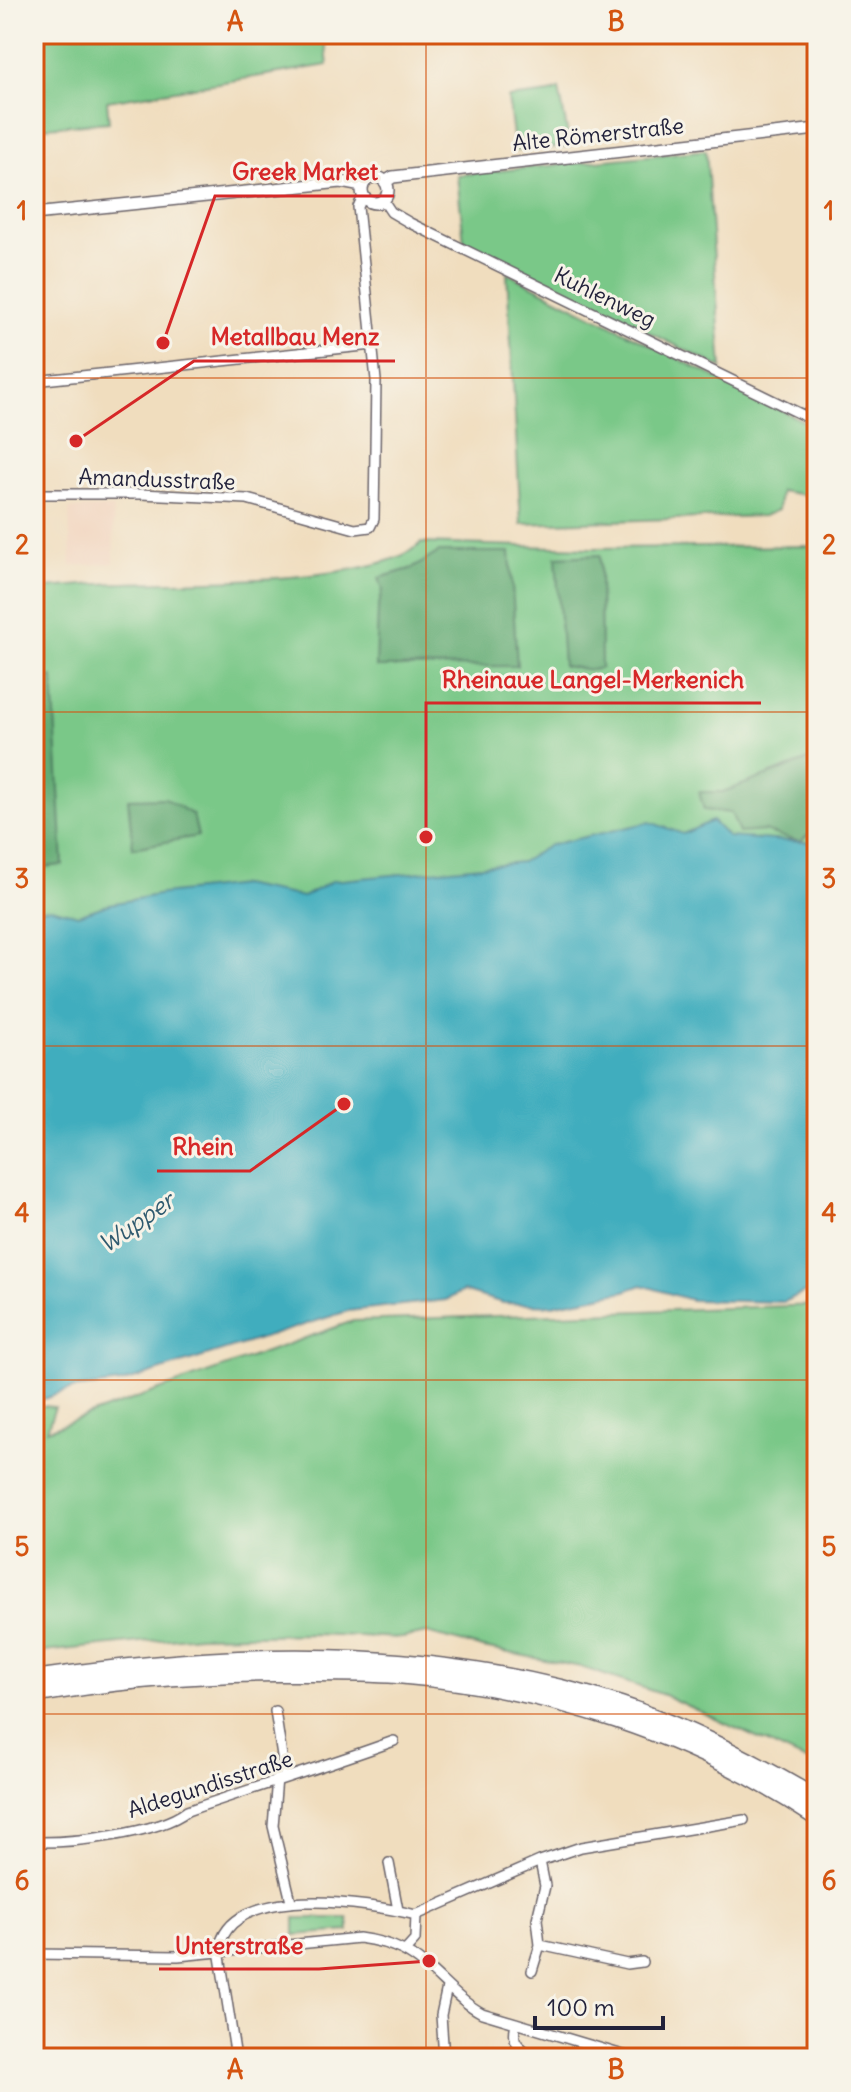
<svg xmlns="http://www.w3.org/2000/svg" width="851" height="2092" font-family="Delius,sans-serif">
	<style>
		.built { fill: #f2d4be }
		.green { fill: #7ac888; stroke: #4e7562; stroke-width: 2 }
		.forest { fill: #63ac74; stroke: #426758; stroke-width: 2 }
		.water { fill: #3fadbe; stroke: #30687c; stroke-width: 2 }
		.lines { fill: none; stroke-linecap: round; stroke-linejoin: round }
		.minor-casing { stroke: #6a6369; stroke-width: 12 }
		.tertiary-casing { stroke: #6a6369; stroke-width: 14 }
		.motorway-casing { stroke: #6a6369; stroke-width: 19 }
		.minor { stroke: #fff; stroke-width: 9 }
		.tertiary { stroke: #fff; stroke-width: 11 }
		.motorway { stroke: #fff; stroke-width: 16 }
		.grid { fill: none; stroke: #d45411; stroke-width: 2; stroke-opacity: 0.55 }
		.labels { text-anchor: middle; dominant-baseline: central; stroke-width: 6; stroke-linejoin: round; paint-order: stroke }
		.street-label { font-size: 22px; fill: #22223b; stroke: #f7f3e8 }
		.water-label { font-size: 24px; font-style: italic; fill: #2e5a6f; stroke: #f7f3e8 }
		.leader { fill: none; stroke: #d62828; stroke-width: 3 }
		.callout-dot { fill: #d62828; stroke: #f7f3e8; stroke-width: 3 }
		.callout-label { font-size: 24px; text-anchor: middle; font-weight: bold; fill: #d62828; stroke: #f7f3e8; stroke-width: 6; stroke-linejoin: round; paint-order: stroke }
		.neatline { fill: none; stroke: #d45411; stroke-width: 3 }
		.grid-label { font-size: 26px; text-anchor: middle; font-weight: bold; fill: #d45411 }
	</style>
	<rect width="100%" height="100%" fill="#f7f3e8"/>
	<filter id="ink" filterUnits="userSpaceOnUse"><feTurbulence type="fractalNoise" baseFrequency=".0125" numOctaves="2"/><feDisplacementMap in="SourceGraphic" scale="16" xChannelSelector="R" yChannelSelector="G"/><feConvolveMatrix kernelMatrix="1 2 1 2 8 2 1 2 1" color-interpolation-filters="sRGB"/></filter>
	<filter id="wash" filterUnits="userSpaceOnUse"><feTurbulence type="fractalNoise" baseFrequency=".006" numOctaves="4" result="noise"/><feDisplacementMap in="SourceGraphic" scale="32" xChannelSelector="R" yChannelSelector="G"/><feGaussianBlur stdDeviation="1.8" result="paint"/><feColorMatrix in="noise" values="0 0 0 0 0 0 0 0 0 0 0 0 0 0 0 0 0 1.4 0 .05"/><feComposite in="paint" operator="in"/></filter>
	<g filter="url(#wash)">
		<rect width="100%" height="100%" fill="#f0ddbe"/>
		<path class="built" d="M 113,508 L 114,563 L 71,566 L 69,509 Z"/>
		<path class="green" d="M 34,34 L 324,34 L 328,65 L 107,101 L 109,122 L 34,128 Z
			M 559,89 L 570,146 L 515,151 L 508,98 L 550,93 Z
			M 706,150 L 722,368 L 464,242 L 457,175 Z
			M 507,273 L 817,428 L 817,497 L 780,491 L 778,510 L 764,516 L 521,524 Z
			M 421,543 L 591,548 L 817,546 L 817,1086 L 34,1130 L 34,589 C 65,587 95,583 126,583 C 185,581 383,584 421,543 Z
			M 817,1305 L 817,1766 L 664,1695 L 581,1667 L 483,1648 L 427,1633 L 402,1638 L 312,1634 L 198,1636 L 34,1653 L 34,1405 L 55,1407 L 47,1430 L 353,1321 Z
			M 295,1918 L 348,1918 L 349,1931 L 295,1935 Z"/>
		<path class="forest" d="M 439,552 L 510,552 L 517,666 L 376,667 L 378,608 L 383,590 L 379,578 L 413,568 Z
			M 600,555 L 601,668 L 592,670 L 563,666 L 556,557 Z
			M 53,677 L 63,865 L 34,868 L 34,678 Z
			M 817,757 L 817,828 L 800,842 L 764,831 L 739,833 L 731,813 L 704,810 L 699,792 L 723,792 Z
			M 165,798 L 193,815 L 198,836 L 133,848 L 128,799 Z"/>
		<path class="water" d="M 712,821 L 728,837 L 817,843 L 817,1287 L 783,1302 L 691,1300 L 642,1285 L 625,1291 L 552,1305 L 503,1303 L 463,1291 L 446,1300 L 348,1311 L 121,1383 L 72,1389 L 41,1400 L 34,1399 L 34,910 L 51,908 L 78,915 L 110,904 L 162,894 L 241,885 L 303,897 L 332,881 L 521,862 L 550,845 L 650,822 L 683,834 Z"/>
	</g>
	<g filter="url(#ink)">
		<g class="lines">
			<defs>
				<path id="minor" d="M 383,200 L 391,212 L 410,223 L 817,422
					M 34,381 L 373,345
					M 34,494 L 141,494 L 247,499 L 355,529 L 370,527 L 374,519 L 376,380 L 358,207 L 363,196
					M 275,1711 L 285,1776
					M 277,1778 L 273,1826 L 291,1901
					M 34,1842 C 71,1843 158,1834 187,1811 C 256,1787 325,1766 394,1741
					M 389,1863 L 398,1910
					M 540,1945 L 627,1964 L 642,1962
					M 405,1951 L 415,1940 L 416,1915 L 540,1861 L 581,1847 L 744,1820
					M 34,1954 L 178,1956 L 359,1938 C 374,1940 388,1943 402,1950 C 432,1965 452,1997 482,2013 L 633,2058
					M 532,1971 L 540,1945 L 537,1919 L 545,1886 L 540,1861
					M 516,2023 C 511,2044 518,2045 534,2058
					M 236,2058 L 219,1950 C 229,1881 369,1903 416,1915
					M 430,2058 L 444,2057
					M 444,2058 L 441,2015 L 447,1987"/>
				<path id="tertiary" d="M362 190a13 13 0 1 1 26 0a13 13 0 1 1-26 0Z
					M 385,182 L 393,177 L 817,129
					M 34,214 L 341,182 L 362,186"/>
				<path id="motorway" d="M 34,1679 C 230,1650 430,1644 621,1705 C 690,1728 755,1762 817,1799
					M 34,1695 C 113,1680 195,1674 275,1673 C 315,1673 356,1672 397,1675 C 544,1687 694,1734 817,1818"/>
			</defs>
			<use href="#minor" class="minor-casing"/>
			<use href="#tertiary" class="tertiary-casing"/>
			<use href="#motorway" class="motorway-casing"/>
			<use href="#minor" class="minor"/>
			<use href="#tertiary" class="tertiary"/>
			<use href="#motorway" class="motorway"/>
		</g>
	</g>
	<path class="grid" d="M 426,34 L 426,2058M 34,378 L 817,378M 34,712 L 817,712M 34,1046 L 817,1046M 34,1380 L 817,1380M 34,1714 L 817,1714"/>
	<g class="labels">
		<g class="street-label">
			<text transform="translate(598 134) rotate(-6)">Alte Römerstraße</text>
			<text transform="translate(605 297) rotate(26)">Kuhlenweg</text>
			<text transform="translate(157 479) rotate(2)">Amandusstraße</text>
			<text transform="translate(210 1784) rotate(-18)">Aldegundisstraße</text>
		</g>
		<g class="water-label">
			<text transform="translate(136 1222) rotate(-35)">Wupper</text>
		</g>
	</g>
	<path class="leader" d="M163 343L215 196H394M76 441L194 361H395M426 837L426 703H761M344 1104L250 1171H157M429 1961L319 1969H159"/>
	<g class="callout-dot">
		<circle cx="163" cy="343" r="8"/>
		<circle cx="76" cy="441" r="8"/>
		<circle cx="426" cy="837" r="8"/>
		<circle cx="344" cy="1104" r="8"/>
		<circle cx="429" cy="1961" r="8"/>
	</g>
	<g class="callout-label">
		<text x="305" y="180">Greek Market</text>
		<text x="295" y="345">Metallbau Menz</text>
		<text x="593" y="688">Rheinaue Langel-Merkenich</text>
		<text x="203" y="1155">Rhein</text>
		<text x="239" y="1954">Unterstraße</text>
	</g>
	<rect width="851" height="2092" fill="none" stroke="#f7f3e8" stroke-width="88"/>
	<path d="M535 2016v12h128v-12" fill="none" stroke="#22223b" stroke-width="4"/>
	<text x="547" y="2016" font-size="24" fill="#22223b" stroke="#f7f3e8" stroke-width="6" paint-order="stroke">100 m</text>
	<rect x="44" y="44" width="763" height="2004" class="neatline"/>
	<g class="grid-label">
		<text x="235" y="31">A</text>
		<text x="616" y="31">B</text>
		<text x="22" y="220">1</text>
		<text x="829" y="220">1</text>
		<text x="22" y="554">2</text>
		<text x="829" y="554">2</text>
		<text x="22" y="888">3</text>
		<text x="829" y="888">3</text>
		<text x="22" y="1222">4</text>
		<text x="829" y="1222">4</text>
		<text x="22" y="1556">5</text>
		<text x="829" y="1556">5</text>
		<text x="22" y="1890">6</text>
		<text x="829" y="1890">6</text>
		<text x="235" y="2079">A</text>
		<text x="616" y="2079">B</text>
	</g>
</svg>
